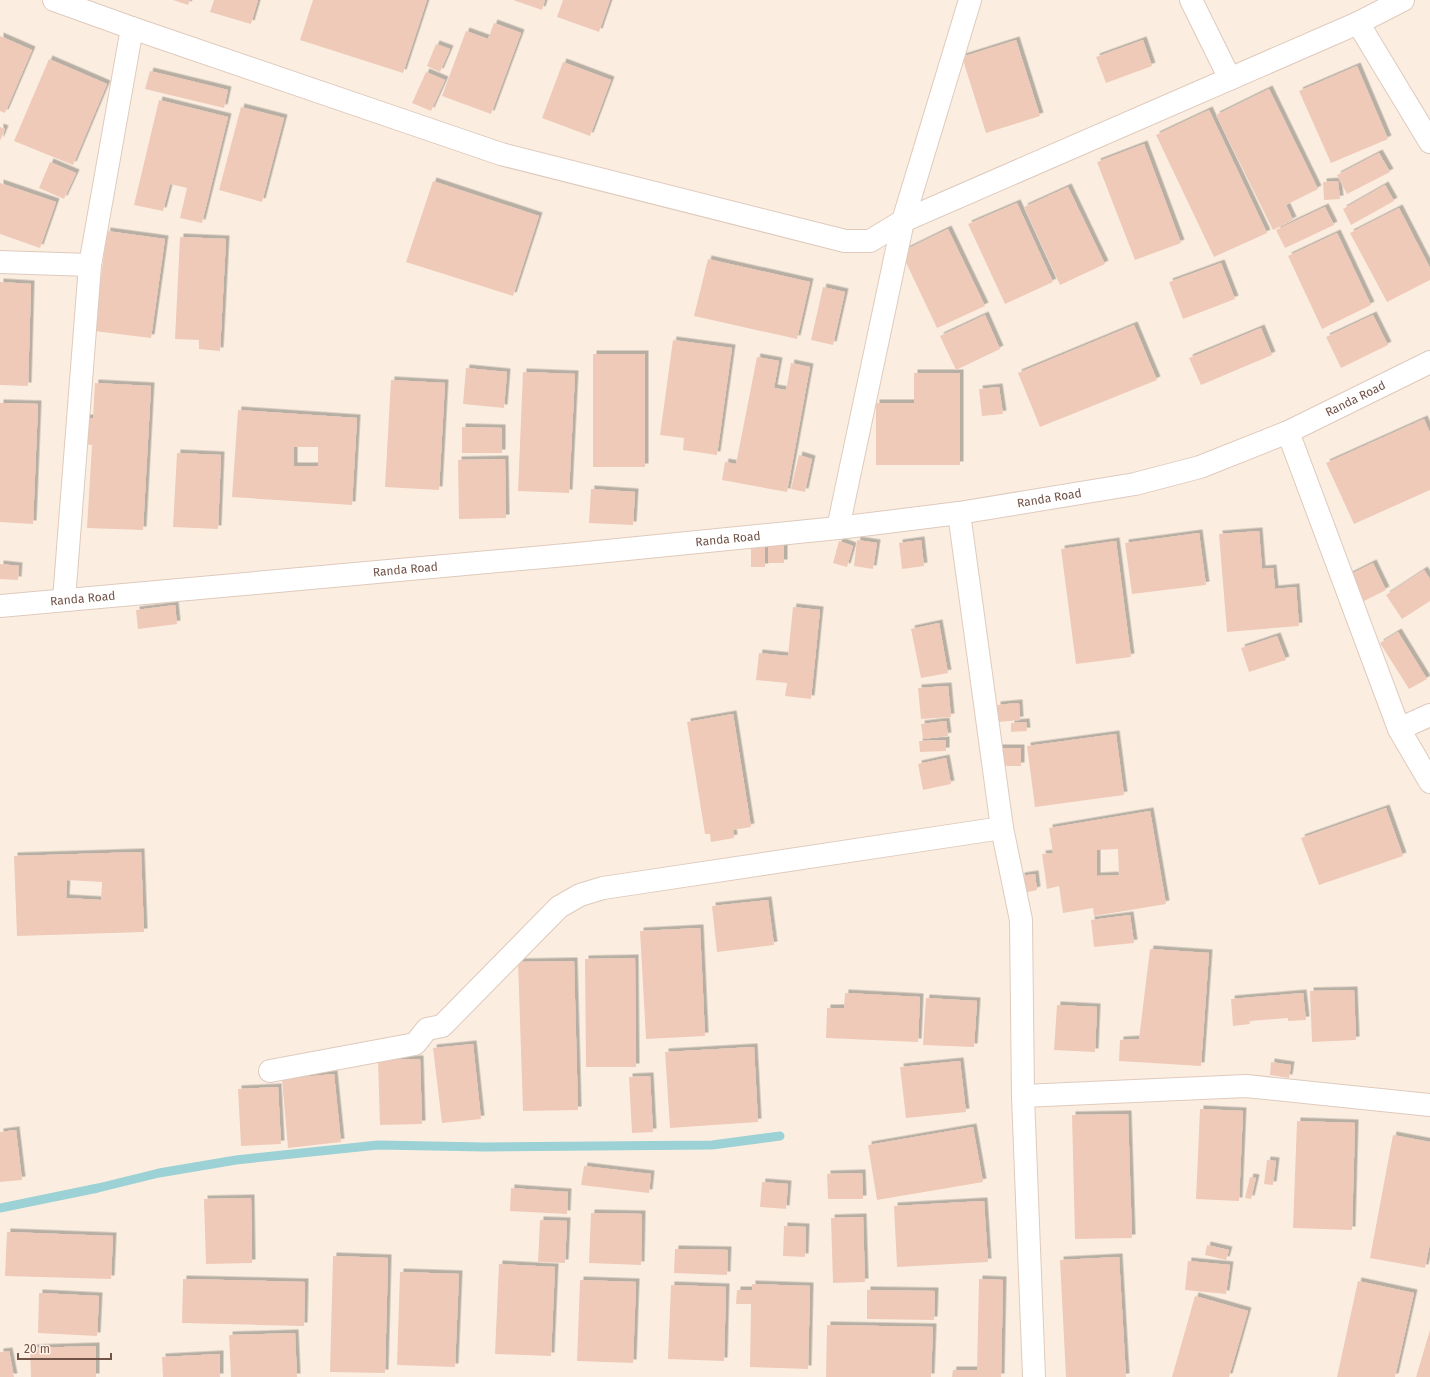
<svg xmlns="http://www.w3.org/2000/svg" width="1430" height="1377" font-family="'Fira Sans',sans-serif">
	<style>
		.lines { fill: none; stroke-linecap: round; stroke-linejoin: round }
		.stream { stroke: #9cd1d5; stroke-width: 9 }
		.building { fill: #f0cab9; fill-rule: evenodd; filter: url(#shadow) }
		.minor-casing { stroke: #dfcabd; stroke-width: 24 }
		.minor { stroke: #fff; stroke-width: 22 }
		.labels { text-anchor: middle; dominant-baseline: central; stroke-width: 3.5; stroke-linejoin: round; paint-order: stroke }
		.street-label { font-size: 12px; fill: #715348; stroke: #fef2e6 }
	</style>
	<defs>
		<filter id="shadow"><feDropShadow dx="3.5" dy="-3.5" stdDeviation="0" flood-color="#0004"/></filter>
	</defs>
	<rect width="100%" height="100%" fill="#fbeee0"/>
	<g class="lines">
		<path class="stream" d="M 0,1208 L 98,1188 L 159,1173 L 236,1160 L 378,1145 L 485,1147 L 712,1145 L 780,1136"/>
	</g>
	<path class="building" d="M 173,0 L 190,0 L 188,5 Z
		M 214,0 L 258,0 L 251,24 L 210,12 Z
		M 313,0 L 427,0 L 403,73 L 300,40 Z
		M 513,0 L 545,0 L 542,10 Z
		M 563,0 L 610,0 L 599,32 L 557,17 Z
		M 494,23 L 521,33 L 491,114 L 442,96 L 466,31 L 488,39 Z
		M 0,36 L 32,50 L 5,113 L 0,111 Z
		M 1016,40 L 1040,116 L 986,133 L 962,57 Z
		M 1143,40 L 1152,66 L 1106,83 L 1096,57 Z
		M 436,44 L 450,49 L 440,72 L 427,66 Z
		M 49,59 L 107,84 L 73,165 L 14,141 Z
		M 563,62 L 611,80 L 590,136 L 542,118 Z
		M 1357,66 L 1388,139 L 1331,163 L 1299,91 Z
		M 150,71 L 228,90 L 224,108 L 145,89 Z
		M 426,72 L 445,80 L 431,111 L 412,103 Z
		M 1269,89 L 1318,189 L 1286,205 L 1293,220 L 1273,230 L 1216,115 Z
		M 159,100 L 228,117 L 202,223 L 180,218 L 187,188 L 170,184 L 163,211 L 134,205 Z
		M 241,107 L 284,118 L 262,202 L 219,190 Z
		M 1209,110 L 1267,233 L 1214,257 L 1156,135 Z
		M 0,127 L 5,129 L 0,141 Z
		M 1144,144 L 1181,243 L 1135,260 L 1097,162 Z
		M 1379,153 L 1390,172 L 1347,194 L 1337,175 Z
		M 50,162 L 76,173 L 64,199 L 39,188 Z
		M 433,181 L 539,216 L 513,296 L 406,262 Z
		M 1338,181 L 1340,199 L 1324,200 L 1323,182 Z
		M 0,183 L 56,202 L 40,248 L 0,234 Z
		M 1385,185 L 1394,201 L 1351,225 L 1343,209 Z
		M 1068,187 L 1105,264 L 1060,285 L 1024,207 Z
		M 1017,203 L 1053,282 L 1005,304 L 968,224 Z
		M 1325,207 L 1334,225 L 1285,248 L 1276,230 Z
		M 1399,208 L 1430,268 L 1430,280 L 1387,302 L 1350,233 Z
		M 948,229 L 985,306 L 937,328 L 901,252 Z
		M 107,231 L 165,239 L 151,338 L 94,331 Z
		M 1337,233 L 1371,305 L 1322,329 L 1288,256 Z
		M 180,237 L 226,239 L 220,351 L 199,349 L 199,340 L 175,339 Z
		M 708,259 L 810,282 L 797,339 L 694,316 Z
		M 1221,263 L 1235,299 L 1183,319 L 1169,282 Z
		M 0,282 L 31,284 L 28,386 L 0,385 Z
		M 823,287 L 845,292 L 833,345 L 811,340 Z
		M 985,315 L 1000,349 L 956,370 L 940,336 Z
		M 1373,315 L 1388,345 L 1341,368 L 1326,337 Z
		M 1134,325 L 1157,380 L 1040,427 L 1018,373 Z
		M 1261,328 L 1272,355 L 1201,385 L 1189,358 Z
		M 673,340 L 732,348 L 717,455 L 683,450 L 684,438 L 660,435 Z
		M 593,354 L 645,354 L 645,467 L 593,467 Z
		M 757,357 L 779,361 L 774,388 L 786,390 L 791,363 L 810,367 L 787,492 L 722,480 L 725,462 L 736,464 Z
		M 466,368 L 507,372 L 504,408 L 463,404 Z
		M 523,372 L 575,374 L 569,493 L 518,491 Z
		M 914,373 L 960,373 L 960,465 L 876,465 L 876,403 L 914,403 Z
		M 391,380 L 445,383 L 439,490 L 385,487 Z
		M 95,383 L 151,386 L 143,530 L 87,528 L 92,445 L 80,444 L 82,418 L 93,418 Z
		M 999,387 L 1003,414 L 982,416 L 979,389 Z
		M 0,403 L 38,404 L 33,524 L 0,522 Z
		M 238,410 L 357,418 L 352,505 L 232,497 ZM 294,447 L 318,447 L 318,466 L 294,466 Z
		M 1424,419 L 1430,433 L 1430,490 L 1354,524 L 1326,463 Z
		M 462,427 L 502,428 L 502,453 L 462,453 Z
		M 177,453 L 221,455 L 218,529 L 173,527 Z
		M 799,455 L 812,459 L 805,492 L 791,489 Z
		M 505,459 L 506,518 L 459,519 L 458,460 Z
		M 591,489 L 635,492 L 633,525 L 589,523 Z
		M 1259,531 L 1262,569 L 1273,568 L 1275,589 L 1296,587 L 1299,626 L 1227,632 L 1219,534 Z
		M 1199,533 L 1206,585 L 1132,594 L 1125,543 Z
		M 857,540 L 877,543 L 873,569 L 854,566 Z
		M 921,540 L 924,566 L 902,569 L 899,543 Z
		M 839,541 L 853,546 L 847,567 L 833,563 Z
		M 1116,541 L 1131,657 L 1076,664 L 1061,549 Z
		M 751,545 L 765,545 L 765,567 L 751,567 Z
		M 768,545 L 784,545 L 784,563 L 768,563 Z
		M 1373,563 L 1386,590 L 1362,602 L 1349,575 Z
		M 0,564 L 19,566 L 18,580 L 0,579 Z
		M 1424,570 L 1430,579 L 1430,601 L 1402,619 L 1386,595 Z
		M 175,605 L 177,624 L 138,629 L 136,610 Z
		M 793,607 L 820,610 L 811,699 L 785,696 L 787,683 L 756,680 L 759,653 L 788,656 Z
		M 939,623 L 948,673 L 921,678 L 911,629 Z
		M 1398,632 L 1427,679 L 1409,689 L 1380,643 Z
		M 1277,636 L 1286,660 L 1249,672 L 1241,648 Z
		M 948,686 L 951,717 L 921,719 L 918,688 Z
		M 1019,703 L 1020,720 L 998,722 L 997,705 Z
		M 733,714 L 751,827 L 733,830 L 734,838 L 711,842 L 710,834 L 705,834 L 687,722 Z
		M 946,721 L 948,736 L 923,739 L 921,724 Z
		M 1026,722 L 1027,731 L 1011,732 L 1011,723 Z
		M 1116,734 L 1124,795 L 1035,807 L 1027,746 Z
		M 946,740 L 946,751 L 920,752 L 919,741 Z
		M 998,748 L 1021,748 L 1021,766 L 998,766 Z
		M 946,758 L 951,784 L 923,790 L 918,764 Z
		M 1386,808 L 1403,856 L 1319,885 L 1301,838 Z
		M 1150,811 L 1166,904 L 1094,916 L 1093,908 L 1063,913 L 1059,886 L 1047,889 L 1042,854 L 1053,853 L 1049,828 ZM 1118,849 L 1119,875 L 1097,876 L 1097,850 Z
		M 141,852 L 144,932 L 17,936 L 14,856 ZM 67,880 L 102,882 L 101,900 L 66,898 Z
		M 1035,874 L 1037,890 L 1023,893 L 1021,876 Z
		M 768,900 L 774,945 L 717,952 L 712,906 Z
		M 1130,915 L 1134,943 L 1094,947 L 1091,920 Z
		M 700,928 L 705,1036 L 646,1039 L 640,931 Z
		M 1150,949 L 1209,953 L 1201,1066 L 1119,1061 L 1120,1040 L 1139,1039 Z
		M 635,958 L 636,1067 L 586,1067 L 585,959 Z
		M 574,961 L 578,1110 L 523,1111 L 518,962 Z
		M 1354,990 L 1356,1040 L 1312,1042 L 1310,991 Z
		M 845,993 L 920,997 L 918,1042 L 826,1038 L 827,1008 L 844,1008 Z
		M 1303,993 L 1306,1020 L 1288,1021 L 1288,1018 L 1249,1021 L 1250,1024 L 1233,1026 L 1231,999 Z
		M 926,998 L 977,1001 L 974,1047 L 923,1045 Z
		M 1057,1005 L 1097,1007 L 1095,1052 L 1054,1050 Z
		M 473,1044 L 481,1119 L 442,1123 L 433,1048 Z
		M 754,1047 L 758,1122 L 670,1128 L 665,1052 Z
		M 420,1059 L 422,1124 L 380,1125 L 378,1060 Z
		M 960,1061 L 966,1112 L 906,1118 L 900,1067 Z
		M 1271,1062 L 1291,1065 L 1289,1078 L 1270,1075 Z
		M 334,1074 L 341,1142 L 288,1148 L 282,1079 Z
		M 650,1076 L 653,1132 L 632,1133 L 629,1077 Z
		M 278,1087 L 281,1144 L 241,1146 L 238,1089 Z
		M 1200,1109 L 1243,1111 L 1239,1201 L 1196,1199 Z
		M 1128,1114 L 1132,1238 L 1075,1239 L 1072,1115 Z
		M 1297,1121 L 1355,1123 L 1352,1230 L 1293,1228 Z
		M 973,1127 L 983,1182 L 877,1200 L 868,1145 Z
		M 16,1130 L 22,1180 L 0,1182 L 0,1132 Z
		M 1393,1135 L 1430,1142 L 1430,1243 L 1425,1268 L 1370,1258 Z
		M 1267,1160 L 1276,1161 L 1273,1185 L 1264,1184 Z
		M 584,1166 L 651,1174 L 649,1193 L 581,1185 Z
		M 862,1173 L 863,1199 L 828,1199 L 827,1174 Z
		M 1250,1177 L 1256,1178 L 1251,1199 L 1245,1198 Z
		M 762,1182 L 788,1184 L 786,1209 L 760,1207 Z
		M 511,1188 L 568,1192 L 567,1214 L 510,1211 Z
		M 251,1198 L 252,1263 L 206,1264 L 204,1199 Z
		M 984,1201 L 988,1262 L 897,1267 L 894,1206 Z
		M 591,1213 L 642,1214 L 641,1265 L 589,1263 Z
		M 863,1217 L 865,1282 L 833,1283 L 831,1218 Z
		M 540,1220 L 567,1221 L 565,1263 L 538,1262 Z
		M 784,1226 L 806,1227 L 805,1257 L 783,1256 Z
		M 7,1232 L 113,1236 L 111,1279 L 5,1276 Z
		M 1207,1245 L 1229,1250 L 1226,1260 L 1205,1255 Z
		M 675,1249 L 728,1250 L 727,1275 L 674,1273 Z
		M 333,1256 L 388,1258 L 385,1373 L 330,1372 Z
		M 1119,1257 L 1126,1377 L 1066,1377 L 1060,1260 Z
		M 1188,1261 L 1230,1265 L 1226,1294 L 1185,1290 Z
		M 499,1264 L 555,1267 L 551,1356 L 495,1354 Z
		M 400,1272 L 459,1274 L 455,1367 L 397,1365 Z
		M 183,1279 L 305,1282 L 304,1326 L 182,1323 Z
		M 979,1279 L 1003,1280 L 1001,1377 L 952,1377 L 953,1370 L 977,1370 Z
		M 580,1280 L 636,1282 L 633,1363 L 577,1361 Z
		M 1358,1281 L 1414,1293 L 1395,1377 L 1337,1377 Z
		M 752,1284 L 810,1286 L 808,1369 L 750,1367 L 751,1304 L 736,1304 L 737,1290 L 752,1290 Z
		M 671,1285 L 726,1287 L 724,1361 L 668,1359 Z
		M 867,1290 L 935,1291 L 934,1320 L 867,1319 Z
		M 39,1293 L 99,1296 L 97,1336 L 38,1333 Z
		M 1195,1296 L 1248,1311 L 1229,1377 L 1172,1377 Z
		M 827,1325 L 933,1327 L 931,1377 L 826,1377 Z
		M 1430,1330 L 1430,1377 L 1416,1377 Z
		M 295,1333 L 297,1377 L 231,1377 L 229,1335 Z
		M 96,1346 L 96,1377 L 31,1377 L 30,1348 Z
		M 9,1351 L 14,1377 L 0,1377 L 0,1352 Z
		M 220,1354 L 220,1377 L 163,1377 L 162,1357 Z"/>
	<g class="lines">
		<defs>
			<g id="minor">
				<path d="M 54,0 L 132,28 L 501,154 L 845,241 L 870,241 L 903,221 L 1358,23 L 1403,0"/>
				<path d="M 1191,0 L 1230,79"/>
				<path d="M 1358,23 L 1430,142"/>
				<path d="M 0,262 L 90,265"/>
				<path d="M 1288,432 L 1399,729 L 1430,782"/>
				<path d="M 959,513 L 1002,828 L 1021,920 L 1023,1096 L 1034,1377"/>
				<path d="M 838,528 L 903,221 L 970,0"/>
				<path d="M 64,600 L 90,265 L 132,28"/>
				<path id="s1" d="M 0,606 L 577,554 L 838,528 L 959,513 L 1135,484 L 1200,467 L 1288,432 L 1430,362"/>
				<path d="M 1399,729 L 1430,715"/>
				<path d="M 270,1071 L 415,1044 L 427,1029 L 442,1026 L 559,907 L 580,895 L 603,888 L 1002,828"/>
				<path d="M 1023,1096 L 1246,1086 L 1430,1105"/>
			</g>
		</defs>
		<use href="#minor" class="minor-casing"/>
		<use href="#minor" class="minor"/>
	</g>
	<g class="labels">
		<g class="street-label">
			<text stroke="none"><textPath href="#s1" startOffset="1379">Randa Road</textPath></text>
			<text stroke="none"><textPath href="#s1" startOffset="1055">Randa Road</textPath></text>
			<text stroke="none"><textPath href="#s1" startOffset="731">Randa Road</textPath></text>
			<text stroke="none"><textPath href="#s1" startOffset="407">Randa Road</textPath></text>
			<text stroke="none"><textPath href="#s1" startOffset="83">Randa Road</textPath></text>
		</g>
	</g>
	<path d="M18 1353v6h93v-6" fill="none" stroke="#715348" stroke-width="2"/>
	<text x="24" y="1353" font-size="12" fill="#715348" stroke="#fef2e6" stroke-width="3" paint-order="stroke">20 m</text>
</svg>
